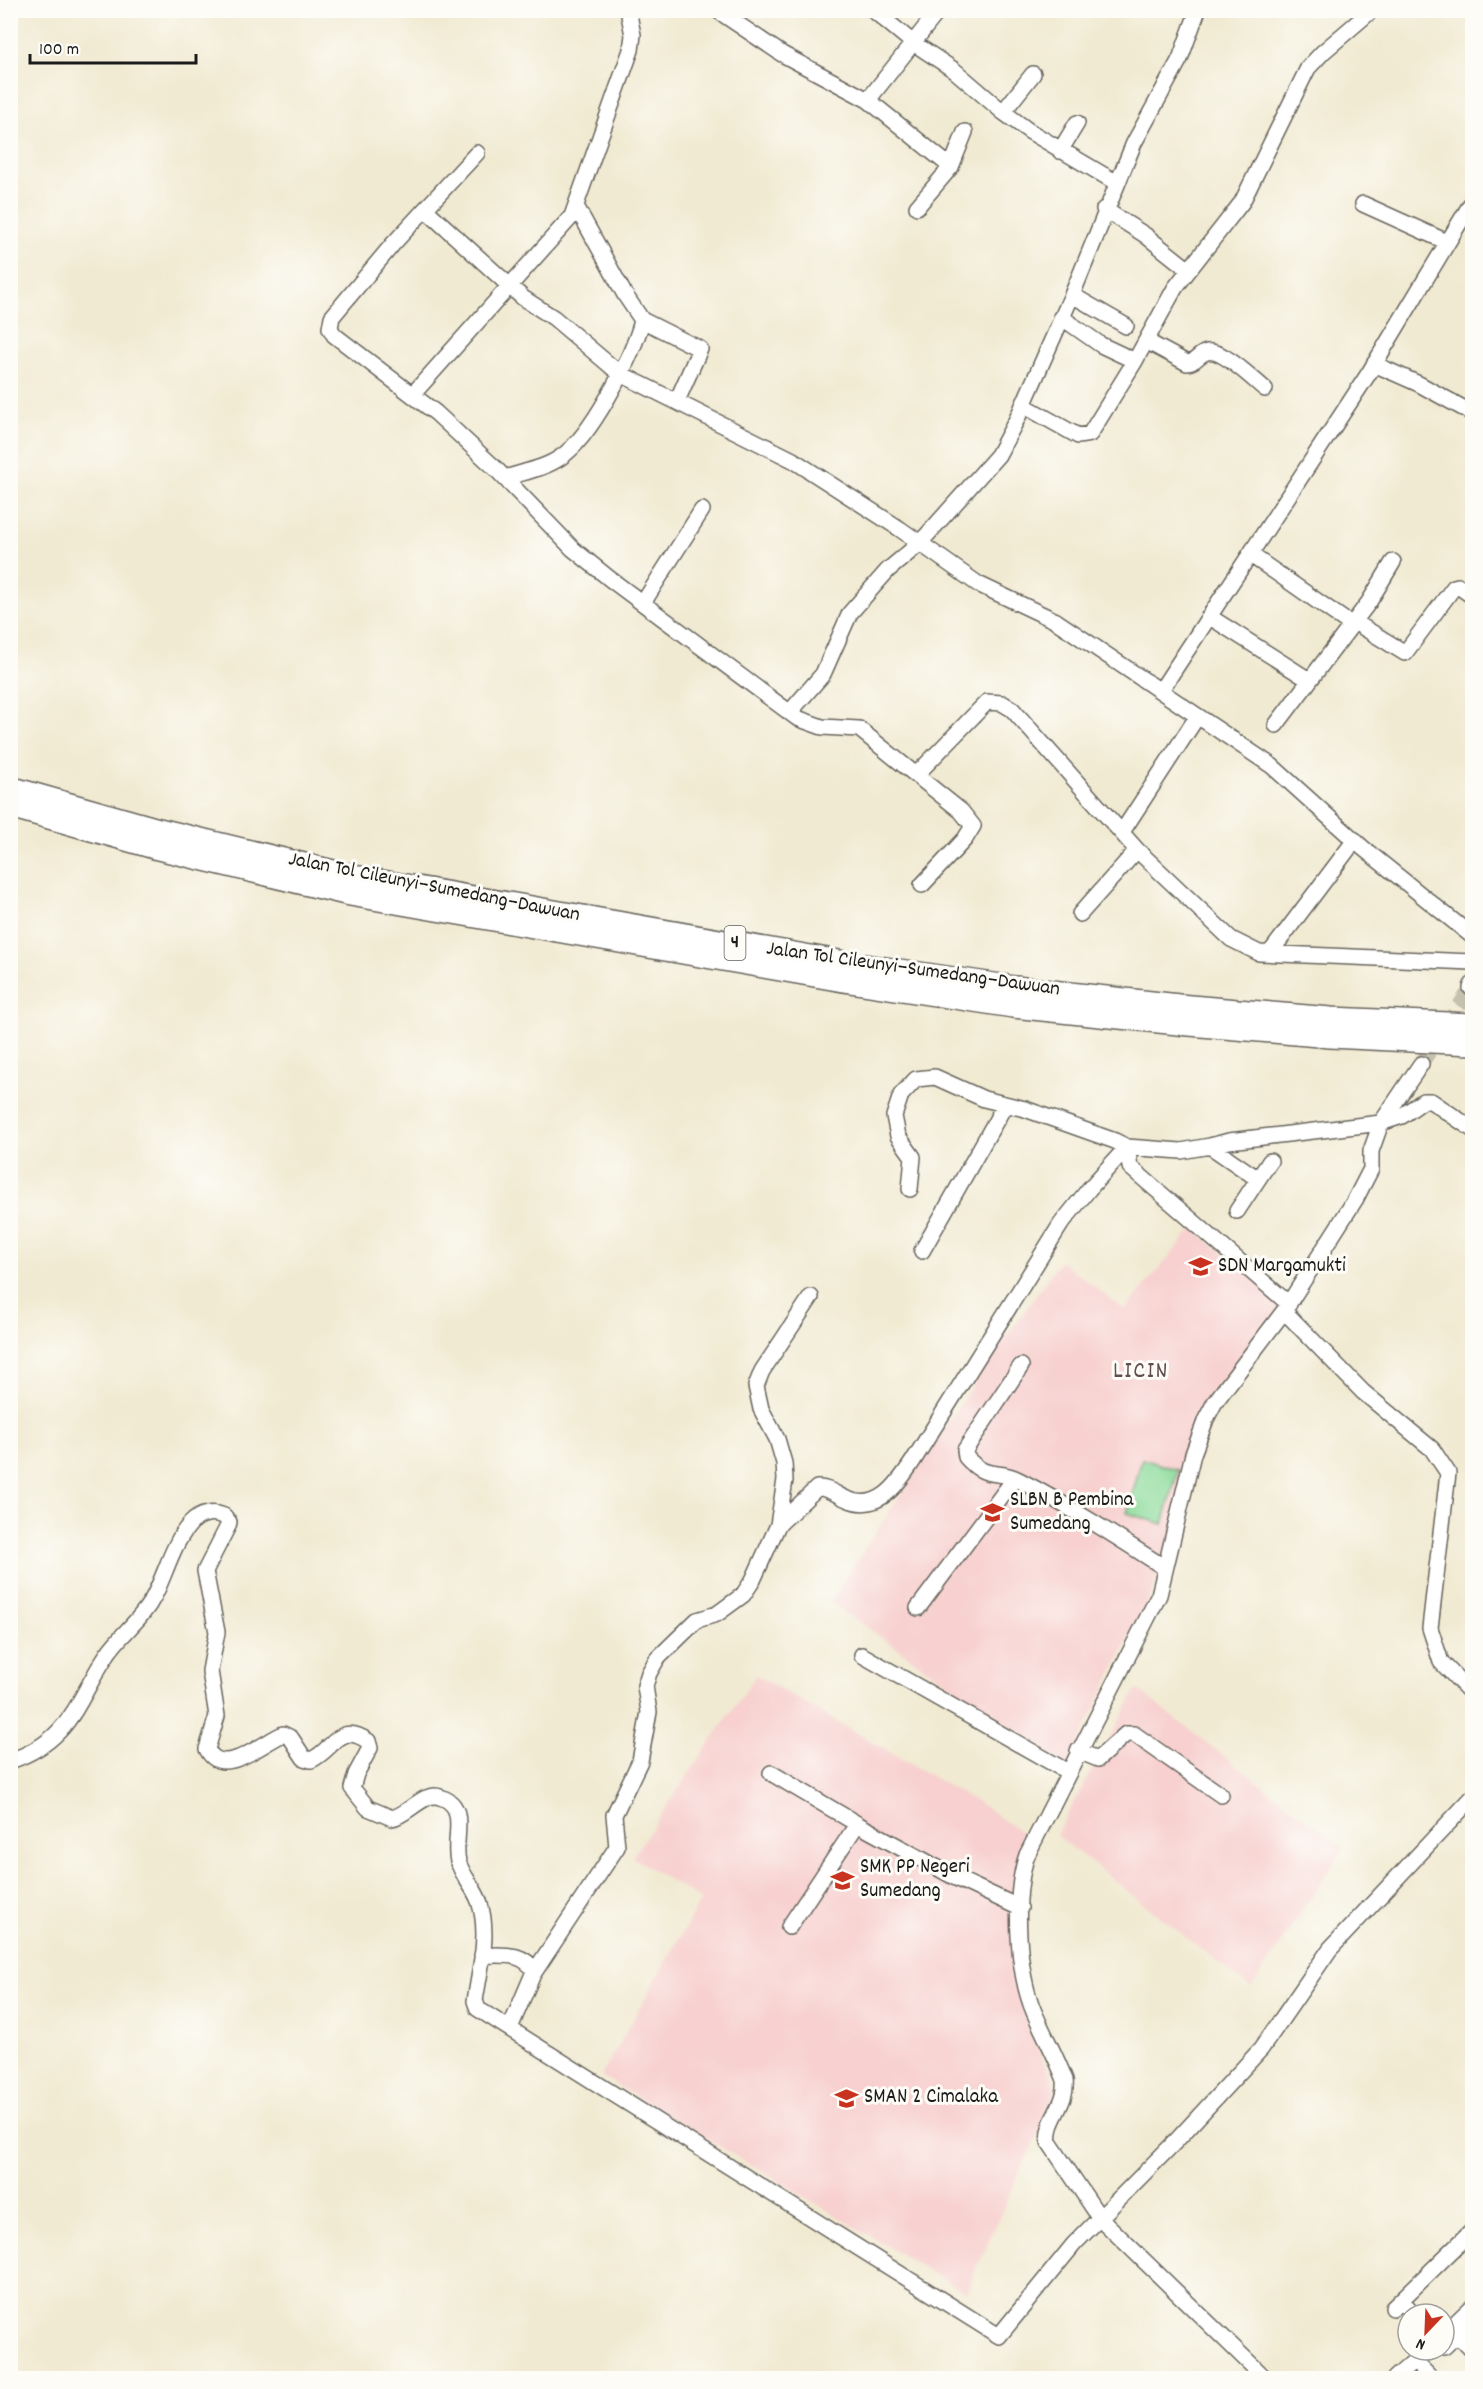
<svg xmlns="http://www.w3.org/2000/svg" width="1483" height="2389" font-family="Dekko,sans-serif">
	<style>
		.built { fill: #f7d0cf }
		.green { fill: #8cdb9b; stroke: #547c5c; stroke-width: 1.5 }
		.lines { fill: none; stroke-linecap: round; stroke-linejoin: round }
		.minor-tunnel { stroke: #c6c1ae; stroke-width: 15; stroke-dasharray: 15 8; stroke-linecap: butt }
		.minor-casing { stroke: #67645c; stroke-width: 18 }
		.highway-casing { stroke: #67645c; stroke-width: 24 }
		.minor { stroke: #fff; stroke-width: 15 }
		.highway { stroke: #fff; stroke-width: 21 }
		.labels { text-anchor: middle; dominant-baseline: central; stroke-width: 6; stroke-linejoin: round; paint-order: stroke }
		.shield { fill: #fdfcf7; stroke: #605f5e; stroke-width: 1.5 }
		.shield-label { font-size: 20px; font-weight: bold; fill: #1c1c1c }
		.street-label { font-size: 21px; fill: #1c1c1c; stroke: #fdfcf7 }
		.poi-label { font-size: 21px; fill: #1c1c1c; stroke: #fdfcf7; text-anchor: start }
		.quarter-label { font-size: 24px; letter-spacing: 1.5px; fill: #614f4d; stroke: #fdfcf7 }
	</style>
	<rect width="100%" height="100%" fill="#fdfcf7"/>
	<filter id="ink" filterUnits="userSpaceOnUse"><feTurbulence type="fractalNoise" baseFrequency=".0167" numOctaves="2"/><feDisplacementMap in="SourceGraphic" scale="12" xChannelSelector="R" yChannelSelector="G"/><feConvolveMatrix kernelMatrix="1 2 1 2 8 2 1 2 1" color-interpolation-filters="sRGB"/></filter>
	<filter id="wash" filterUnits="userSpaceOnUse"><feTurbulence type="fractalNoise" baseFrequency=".008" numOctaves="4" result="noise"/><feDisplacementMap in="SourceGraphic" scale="24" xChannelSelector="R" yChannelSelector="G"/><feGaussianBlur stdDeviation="1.35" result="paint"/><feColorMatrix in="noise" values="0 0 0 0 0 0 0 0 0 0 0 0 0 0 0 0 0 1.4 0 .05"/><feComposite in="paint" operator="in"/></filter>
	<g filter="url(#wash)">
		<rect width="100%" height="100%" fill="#f1ead2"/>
		<path class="built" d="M 1193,1228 L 1287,1306 L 1224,1383 L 1157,1582 L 1067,1766 L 830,1602 L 971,1387 L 1060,1261 L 1125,1310 Z
			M 756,1675 L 985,1807 L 1031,1839 L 1016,1969 L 1027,2025 L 1056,2087 L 1052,2110 L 1020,2170 L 966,2293 L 601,2076 L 701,1900 L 632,1857 Z
			M 1137,1689 L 1344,1848 L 1251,1988 L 1056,1835 Z"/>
		<path class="green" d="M 1142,1459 L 1178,1470 L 1163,1524 L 1127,1513 Z"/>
	</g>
	<g filter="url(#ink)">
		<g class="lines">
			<path class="minor-tunnel" d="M 1421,1064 L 1471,988"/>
			<defs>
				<path id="minor" d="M 717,10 L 782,54 L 868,100 L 951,167
					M 873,10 L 912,42 L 954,70 L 1003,112 L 1029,131 L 1117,183
					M 868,100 L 939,10
					M 1003,112 L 1033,74
					M 1060,151 L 1077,123
					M 477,153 L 393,244 L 332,317 L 330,328 L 334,335 L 436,413 L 495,468 L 573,549 L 610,579 L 797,718 L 822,727 L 859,729 L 916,775 L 987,702 L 1002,703 L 1012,709 L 1137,850 L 1231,939 L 1259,953 L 1472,962
					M 1363,204 L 1447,242
					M 917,207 L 951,167 L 965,132
					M 1104,209 L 1145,235 L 1189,270
					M 426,210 L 523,298 L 554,318 L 619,373 L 793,460 L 900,529 L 978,584 L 1056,621 L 1272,766 L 1363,848 L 1472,936
					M 1072,295 L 1126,326
					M 1061,317 L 1101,345 L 1135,361 L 1175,288 L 1242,202 L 1308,68 L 1323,52 L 1372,10
					M 642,320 L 700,349 L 677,401
					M 1148,342 L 1187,363 C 1196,363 1198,354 1207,352 C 1221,348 1254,380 1265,389
					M 1374,364 L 1419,384 L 1472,413
					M 413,394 L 572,216 L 631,50 L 633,35 L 628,10
					M 1023,405 L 1078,436 L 1090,434 L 1135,361
					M 505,478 C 523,472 546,468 561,457 C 591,437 629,362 640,328 L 642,320 L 625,295 L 576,206
					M 1251,555 L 1350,624
					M 643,603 L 702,510
					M 1210,617 L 1309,680
					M 1353,621 L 1405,653 L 1454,587 L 1458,586 L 1472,596
					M 1161,690 L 1369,373 L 1472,202
					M 790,712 L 823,674 L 850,613 L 888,570 L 919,544 L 998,455 L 1017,419 L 1072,295 L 1134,143 L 1180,59 L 1198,10
					M 1276,725 L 1369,602 L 1393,562
					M 916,775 L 961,811 L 973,826 L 965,839 L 922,885
					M 1122,832 L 1197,717
					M 1080,914 L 1137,850
					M 1270,953 L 1355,840
					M 1471,988 L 1472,985
					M 1210,1146 L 1229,1141 L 1381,1123 L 1402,1116 L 1423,1101 L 1431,1101 L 1472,1129
					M 910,1189 L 913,1157 L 898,1136 L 894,1116 L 901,1095 L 916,1079 L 935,1077 L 984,1099 L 1025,1109 L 1115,1141 L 1127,1147 L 1130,1167 L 1289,1304
					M 1237,1211 L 1270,1161
					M 922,1251 L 1005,1105
					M 1284,1311 L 1363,1392 L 1432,1449 L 1448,1473 L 1430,1628 L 1441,1662 L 1472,1694
					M 1021,1366 L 965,1450 L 966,1457 C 988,1482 997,1468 1019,1480 C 1069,1506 1117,1537 1165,1568
					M 778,1525 L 817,1488 C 827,1487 837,1495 847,1499 C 878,1513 898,1484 913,1461 L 1061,1224 L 1089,1189 L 1127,1147 L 1181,1151 L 1210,1146 L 1258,1179
					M 918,1608 L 1015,1478
					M 862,1655 L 1068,1772
					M 1078,1751 L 1098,1759 L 1126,1734 L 1134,1734 L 1221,1795
					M 10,1761 C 72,1740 76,1701 108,1653 C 122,1633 143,1618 154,1596 C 166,1573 173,1542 191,1523 C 200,1514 212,1511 224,1516 L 229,1522 L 228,1526 L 205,1571 L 217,1632 L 210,1671 L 217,1716 L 207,1749 C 222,1780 264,1742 283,1734 L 291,1738 L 304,1758 L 311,1760 C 334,1750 338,1721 368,1741 L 370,1748 L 356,1774 L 352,1788 L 368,1808 L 392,1818 C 408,1815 424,1791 440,1797 C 470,1806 452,1839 458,1861 C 462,1876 474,1887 479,1901 C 490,1933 480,1968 475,2001 L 478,2009 L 999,2336 L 1074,2244 L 1176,2141 L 1261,2049 L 1330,1949 L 1472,1798
					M 771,1773 L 859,1825
					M 789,1927 L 854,1829 L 859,1825 L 956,1878 L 1020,1908
					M 482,1955 C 504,1956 521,1951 535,1971
					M 510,2028 L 533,1974 L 617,1847 L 614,1815 L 640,1761 L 649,1712 L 645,1686 L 649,1673 L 657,1659 L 697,1620 L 717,1614 L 743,1595 L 753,1580 L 778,1525 L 785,1480 L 784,1463 L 777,1439 L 761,1409 L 756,1386 L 762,1371 L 811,1297
					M 1401,2300 L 1414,2314
					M 1393,2308 L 1472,2231
					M 1452,2329 L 1472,2350
					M 1444,2334 L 1472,2307
					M 1444,2347 L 1462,2330
					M 1414,2361 L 1431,2378
					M 1265,2378 L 1100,2218 L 1049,2142 C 1045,2120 1068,2105 1065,2080 C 1056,2056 1044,2035 1034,2012 C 1017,1972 1013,1896 1027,1855 L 1159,1595 L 1193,1454 L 1206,1419 L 1215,1402 L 1284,1311 L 1355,1200 L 1371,1169 L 1371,1151 L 1381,1123 L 1421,1064
					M 1395,2378 L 1427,2350"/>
				<path id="highway" d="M 10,787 L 159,829 L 354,876 L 845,962 L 1015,987 L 1179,1005 L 1331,1018 L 1472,1024
					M 10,807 L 154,848 L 350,895 L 843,981 L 1013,1007 L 1178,1024 L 1330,1037 L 1472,1044"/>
			</defs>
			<use href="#minor" class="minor-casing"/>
			<use href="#highway" class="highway-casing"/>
			<use href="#minor" class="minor"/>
			<use href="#highway" class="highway"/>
		</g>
	</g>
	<defs>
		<symbol id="school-bare" viewBox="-9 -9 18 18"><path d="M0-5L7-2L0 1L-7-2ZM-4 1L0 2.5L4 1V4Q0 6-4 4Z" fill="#c8321e" stroke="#fdfcf7" stroke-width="2.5" paint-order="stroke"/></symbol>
	</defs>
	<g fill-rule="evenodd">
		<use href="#school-bare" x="1184" y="1250" width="33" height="33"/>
		<use href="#school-bare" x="976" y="1496" width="33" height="33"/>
		<use href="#school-bare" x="826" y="1864" width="33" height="33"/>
		<use href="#school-bare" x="830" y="2082" width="33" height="33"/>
	</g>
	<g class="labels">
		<rect class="shield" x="724.5" y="926" width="21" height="34" rx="4.5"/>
		<g class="shield-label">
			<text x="735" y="943">4</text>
		</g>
		<g class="street-label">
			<text transform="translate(434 888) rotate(11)">Jalan Tol Cileunyi–Sumedang–Dawuan</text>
			<text transform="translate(913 970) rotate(8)">Jalan Tol Cileunyi–Sumedang–Dawuan</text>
		</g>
		<g class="poi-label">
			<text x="1218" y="1267">SDN Margamukti</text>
			<text x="1010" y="1501">SLBN B Pembina<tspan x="1010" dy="24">Sumedang</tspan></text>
			<text x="860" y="1868">SMK PP Negeri<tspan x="860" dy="24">Sumedang</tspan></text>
			<text x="864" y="2098">SMAN 2 Cimalaka</text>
		</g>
		<g class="quarter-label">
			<text x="1141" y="1372">LICIN</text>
		</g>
	</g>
	<rect width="1483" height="2389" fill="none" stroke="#fdfcf7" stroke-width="36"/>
	<g transform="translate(1426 2332) rotate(203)"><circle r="28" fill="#fdfcf7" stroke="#a3a29f" stroke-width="1.5"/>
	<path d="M0-4.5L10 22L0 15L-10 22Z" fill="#c8321e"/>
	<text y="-9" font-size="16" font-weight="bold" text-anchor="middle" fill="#1c1c1c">N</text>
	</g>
	<path d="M30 54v9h166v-9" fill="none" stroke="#1c1c1c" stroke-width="3"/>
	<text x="39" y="54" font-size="18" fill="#1c1c1c" stroke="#fdfcf7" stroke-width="4.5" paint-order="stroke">100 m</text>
</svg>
